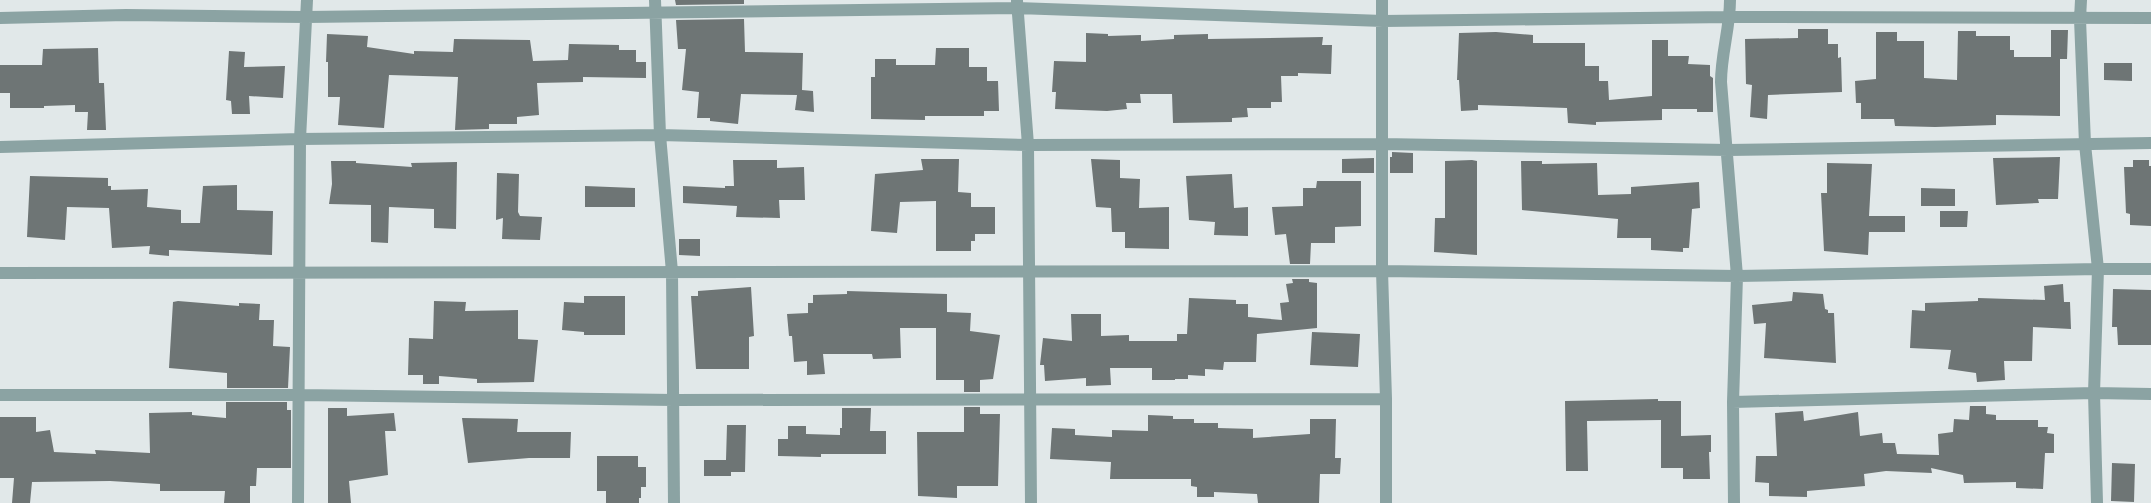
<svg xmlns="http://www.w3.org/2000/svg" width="2151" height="503" font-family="'Roboto Condensed',sans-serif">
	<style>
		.building { fill: #6e7575 }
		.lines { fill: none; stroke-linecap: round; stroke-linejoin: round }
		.street { stroke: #8ba3a3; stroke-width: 12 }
	</style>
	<rect width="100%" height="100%" fill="#e1e8e9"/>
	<path class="building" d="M 675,0 L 744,0 L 744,4 L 676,5 Z
		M 744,19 L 745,52 L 803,53 L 802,90 L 813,91 L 814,112 L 795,110 L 797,95 L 741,94 L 738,124 L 710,121 L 710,118 L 697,118 L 699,92 L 682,90 L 686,49 L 678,49 L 676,20 Z
		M 1798,29 L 1828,29 L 1828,44 L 1838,44 L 1838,58 L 1841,57 L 1842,92 L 1768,95 L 1767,119 L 1750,117 L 1752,85 L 1746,84 L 1745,39 L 1798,38 Z
		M 2051,30 L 2068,30 L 2067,59 L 2060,59 L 2060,116 L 1996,115 L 1996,125 L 1935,127 L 1895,126 L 1894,119 L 1861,119 L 1861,103 L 1856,103 L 1855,81 L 1876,79 L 1876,32 L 1897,32 L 1897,41 L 1924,41 L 1924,78 L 1957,80 L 1958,31 L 1976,31 L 1976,36 L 2010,36 L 2010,50 L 2014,50 L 2014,57 L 2051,57 Z
		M 1496,32 L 1533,35 L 1533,43 L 1585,43 L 1585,66 L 1599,66 L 1599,81 L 1608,81 L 1609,100 L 1652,96 L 1652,40 L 1668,40 L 1668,56 L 1689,56 L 1688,64 L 1710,65 L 1710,76 L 1713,78 L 1713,112 L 1697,112 L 1697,109 L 1662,109 L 1662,120 L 1596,122 L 1596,125 L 1568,123 L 1567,108 L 1478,105 L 1478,110 L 1461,111 L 1459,80 L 1457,80 L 1459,33 Z
		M 1086,33 L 1108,34 L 1108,36 L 1141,35 L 1141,41 L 1174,39 L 1174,35 L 1208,34 L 1208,39 L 1323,37 L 1322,45 L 1332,45 L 1331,74 L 1298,73 L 1298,76 L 1281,76 L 1282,102 L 1271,102 L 1271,108 L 1247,108 L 1248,117 L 1232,118 L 1232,122 L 1173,123 L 1172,94 L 1140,94 L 1141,103 L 1126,103 L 1127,109 L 1107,111 L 1055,109 L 1056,92 L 1052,92 L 1054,61 L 1086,62 Z
		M 327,34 L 368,36 L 367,47 L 414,54 L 414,51 L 453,52 L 454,39 L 530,40 L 533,61 L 568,60 L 569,44 L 619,45 L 619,50 L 636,50 L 636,62 L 646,62 L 646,78 L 583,77 L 583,82 L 537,83 L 539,115 L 517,117 L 517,124 L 489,124 L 489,129 L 455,130 L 458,77 L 389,75 L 384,128 L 338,125 L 340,97 L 328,97 L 328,62 L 326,62 Z
		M 98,48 L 99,83 L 104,83 L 106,130 L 87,130 L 88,112 L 75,112 L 75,105 L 44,106 L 44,108 L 10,108 L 10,93 L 0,93 L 0,65 L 42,65 L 43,49 Z
		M 936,48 L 969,48 L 969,67 L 987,67 L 987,81 L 998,81 L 999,111 L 984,111 L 984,116 L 925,116 L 925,120 L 871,119 L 871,77 L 875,77 L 875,59 L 896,59 L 896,65 L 935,65 Z
		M 229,51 L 245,52 L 244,67 L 285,66 L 283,98 L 249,96 L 250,114 L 232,114 L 231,101 L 226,100 Z
		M 2104,63 L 2132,63 L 2132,81 L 2104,80 Z
		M 1392,152 L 1413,153 L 1413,173 L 1390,173 L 1390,157 L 1392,157 Z
		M 2060,157 L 2058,199 L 2038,199 L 2039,203 L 1996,205 L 1993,158 Z
		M 1374,158 L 1374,173 L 1342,173 L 1342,159 Z
		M 921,159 L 959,159 L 958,192 L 971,193 L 971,207 L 995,207 L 995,234 L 975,234 L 975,241 L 971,241 L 971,251 L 936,251 L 936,201 L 900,202 L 897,233 L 871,231 L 875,174 L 923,170 Z
		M 1091,159 L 1120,160 L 1120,178 L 1140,179 L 1139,208 L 1169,207 L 1169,249 L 1125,248 L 1125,232 L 1112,232 L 1111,208 L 1096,207 Z
		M 733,160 L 777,160 L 777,168 L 804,167 L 805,200 L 779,200 L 780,218 L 736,217 L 737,206 L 683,203 L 683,186 L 725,188 L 725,186 L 734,186 Z
		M 1472,160 L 1477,161 L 1477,255 L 1434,252 L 1435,218 L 1445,218 L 1445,161 Z
		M 2133,160 L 2149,160 L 2149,166 L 2151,166 L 2151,226 L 2130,225 L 2130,214 L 2126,213 L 2124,167 L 2133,167 Z
		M 331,161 L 356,161 L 356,163 L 412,167 L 411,163 L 457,162 L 456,229 L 434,228 L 434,209 L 389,207 L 388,243 L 371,242 L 371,205 L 329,204 L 332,184 Z
		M 1521,161 L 1542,161 L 1542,164 L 1597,163 L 1598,195 L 1631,194 L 1631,187 L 1699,182 L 1700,208 L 1692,209 L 1689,248 L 1683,248 L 1683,252 L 1651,250 L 1651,238 L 1617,238 L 1618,219 L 1522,210 Z
		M 1827,163 L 1872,164 L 1869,216 L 1905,216 L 1905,232 L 1869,232 L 1868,255 L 1824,251 L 1821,193 L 1827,193 Z
		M 497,173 L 519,174 L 518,212 L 520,216 L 542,217 L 540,240 L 502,239 L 503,218 L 496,220 Z
		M 1232,174 L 1234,208 L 1248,207 L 1248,236 L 1214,235 L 1215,222 L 1189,220 L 1186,176 Z
		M 30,176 L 108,178 L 108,186 L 111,186 L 111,190 L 148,189 L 147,207 L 181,210 L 181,223 L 200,223 L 203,186 L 237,185 L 237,210 L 273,211 L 272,255 L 169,250 L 169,256 L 149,254 L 150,246 L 112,248 L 109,208 L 67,207 L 65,240 L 27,237 Z
		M 1317,181 L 1361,181 L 1361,226 L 1335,227 L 1335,243 L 1311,243 L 1310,264 L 1290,264 L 1286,234 L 1275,235 L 1272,207 L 1303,206 L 1303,188 L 1316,188 Z
		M 585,186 L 635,188 L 635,207 L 585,207 Z
		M 1921,188 L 1955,189 L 1955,206 L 1921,206 Z
		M 1940,211 L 1968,211 L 1967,227 L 1940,227 Z
		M 679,239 L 700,239 L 700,256 L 679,255 Z
		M 1292,279 L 1309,279 L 1309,282 L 1317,283 L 1317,328 L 1257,334 L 1256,362 L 1224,362 L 1223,370 L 1205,369 L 1205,376 L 1188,375 L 1188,379 L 1175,379 L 1175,380 L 1152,380 L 1152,368 L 1110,368 L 1111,385 L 1086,386 L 1086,378 L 1045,381 L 1044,365 L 1040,365 L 1043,338 L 1072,341 L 1071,314 L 1101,314 L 1101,336 L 1129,335 L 1129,341 L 1177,341 L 1177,334 L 1187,334 L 1189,298 L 1236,300 L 1236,304 L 1248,304 L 1248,317 L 1282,320 L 1280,303 L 1289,302 L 1286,284 L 1293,283 Z
		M 2063,284 L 2064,302 L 2070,302 L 2071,329 L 2033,327 L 2032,361 L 2004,361 L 2005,380 L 1977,382 L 1976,373 L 1948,369 L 1951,350 L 1910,348 L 1912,310 L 1925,311 L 1925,303 L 1978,301 L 1978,298 L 2045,300 L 2044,286 Z
		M 751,287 L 754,336 L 749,337 L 749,369 L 696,369 L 691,296 L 698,296 L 698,291 Z
		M 2113,289 L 2151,290 L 2151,345 L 2118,345 L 2117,327 L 2112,327 Z
		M 847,291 L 947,294 L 947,312 L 971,313 L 970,331 L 1000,335 L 993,379 L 980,380 L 980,392 L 964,392 L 964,380 L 936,380 L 936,328 L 900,328 L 901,358 L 873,359 L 872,354 L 823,354 L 825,374 L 807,375 L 807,361 L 794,362 L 792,336 L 789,336 L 787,314 L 808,313 L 808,303 L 813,303 L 813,295 L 847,294 Z
		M 1793,292 L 1823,294 L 1825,309 L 1828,310 L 1828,313 L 1834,313 L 1836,363 L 1764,358 L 1766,323 L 1754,324 L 1752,305 L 1792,301 Z
		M 584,296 L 625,296 L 625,335 L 584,335 L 584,332 L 562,330 L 564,302 L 584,303 Z
		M 178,301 L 239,306 L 239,303 L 260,304 L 259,320 L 274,320 L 273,346 L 290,347 L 288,388 L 227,388 L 227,373 L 169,368 L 173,302 Z
		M 434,301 L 466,302 L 465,311 L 518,310 L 518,339 L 538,340 L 534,382 L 477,383 L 477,379 L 439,376 L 439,384 L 423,384 L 423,375 L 408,375 L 409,338 L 433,339 Z
		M 1312,332 L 1360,334 L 1358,367 L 1310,365 Z
		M 1658,399 L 1658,401 L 1681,401 L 1681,436 L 1711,435 L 1711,452 L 1709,452 L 1710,479 L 1683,479 L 1683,468 L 1661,468 L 1661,420 L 1587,421 L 1588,471 L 1566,471 L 1565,401 Z
		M 226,402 L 287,402 L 287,410 L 291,410 L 291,468 L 257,468 L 256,486 L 250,486 L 250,503 L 224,503 L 225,491 L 160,491 L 160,484 L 110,481 L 32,482 L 30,503 L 12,503 L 14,478 L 0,478 L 0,417 L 36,417 L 36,432 L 50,430 L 54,452 L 96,454 L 95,450 L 150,453 L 149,413 L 192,412 L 192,415 L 226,418 Z
		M 1970,406 L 1986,406 L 1986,414 L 1996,415 L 1996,420 L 2038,420 L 2038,427 L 2048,427 L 2047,433 L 2054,434 L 2054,453 L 2045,453 L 2043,489 L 2016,488 L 2016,482 L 1964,483 L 1963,475 L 1931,468 L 1932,473 L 1886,471 L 1864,474 L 1865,486 L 1807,491 L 1807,497 L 1769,496 L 1769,483 L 1755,482 L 1756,456 L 1777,456 L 1775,413 L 1803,411 L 1804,421 L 1858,412 L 1860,436 L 1882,433 L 1883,443 L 1895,443 L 1897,454 L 1939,455 L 1938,434 L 1953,432 L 1954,419 L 1969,420 Z
		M 964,407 L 980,407 L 980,414 L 1000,414 L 998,486 L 957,486 L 957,498 L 918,496 L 917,432 L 964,432 Z
		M 328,408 L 347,408 L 347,416 L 394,413 L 396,431 L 385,431 L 388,475 L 349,481 L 351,503 L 328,503 Z
		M 842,408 L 871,408 L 870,431 L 886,431 L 886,454 L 821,454 L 821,457 L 778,456 L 778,439 L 788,439 L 788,426 L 806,426 L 806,434 L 840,435 L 840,428 L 842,428 Z
		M 1148,415 L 1173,416 L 1173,419 L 1194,419 L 1194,423 L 1218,423 L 1218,428 L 1253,429 L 1253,438 L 1310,434 L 1310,419 L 1336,419 L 1335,458 L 1341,458 L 1340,474 L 1320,474 L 1319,503 L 1258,503 L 1257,494 L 1214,492 L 1214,497 L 1197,497 L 1197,487 L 1191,486 L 1191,479 L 1110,479 L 1111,462 L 1050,459 L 1052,428 L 1075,429 L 1075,435 L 1112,437 L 1112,430 L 1148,431 Z
		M 462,418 L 518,419 L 517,432 L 571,432 L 570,458 L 529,458 L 468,463 Z
		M 727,425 L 746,425 L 745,472 L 731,472 L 731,476 L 704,476 L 704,460 L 726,460 Z
		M 597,456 L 638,456 L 638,467 L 646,467 L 646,487 L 641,487 L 641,498 L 639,498 L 639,503 L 606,503 L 606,491 L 597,491 Z
		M 2112,463 L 2135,464 L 2134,502 L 2111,501 Z"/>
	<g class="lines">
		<path class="street" d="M 655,0 L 660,135 L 672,272 L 674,503
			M 1382,0 L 1382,271 L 1386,399 L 1386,503
			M 1730,0 C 1730,28 1721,54 1721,82 L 1737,276 L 1733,402 L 1734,503
			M 2081,0 L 2080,19 L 2085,144 L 2098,269 L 2094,393 L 2097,503
			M 1017,1 L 1028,145 L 1031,503
			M 0,18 L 126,15 L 306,17 L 1017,8 L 1383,21 L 1730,17 L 2151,18
			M 0,147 L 300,139 L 660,135 L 1028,145 L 1382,144 L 1728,150 L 2151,143
			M 0,273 L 1382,271 L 1737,276 L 2098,269 L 2151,269
			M 0,395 L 299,395 L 674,400 L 1386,399
			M 1733,402 L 2094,393 L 2151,394
			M 298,503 L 300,139 L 307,0"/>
	</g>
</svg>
